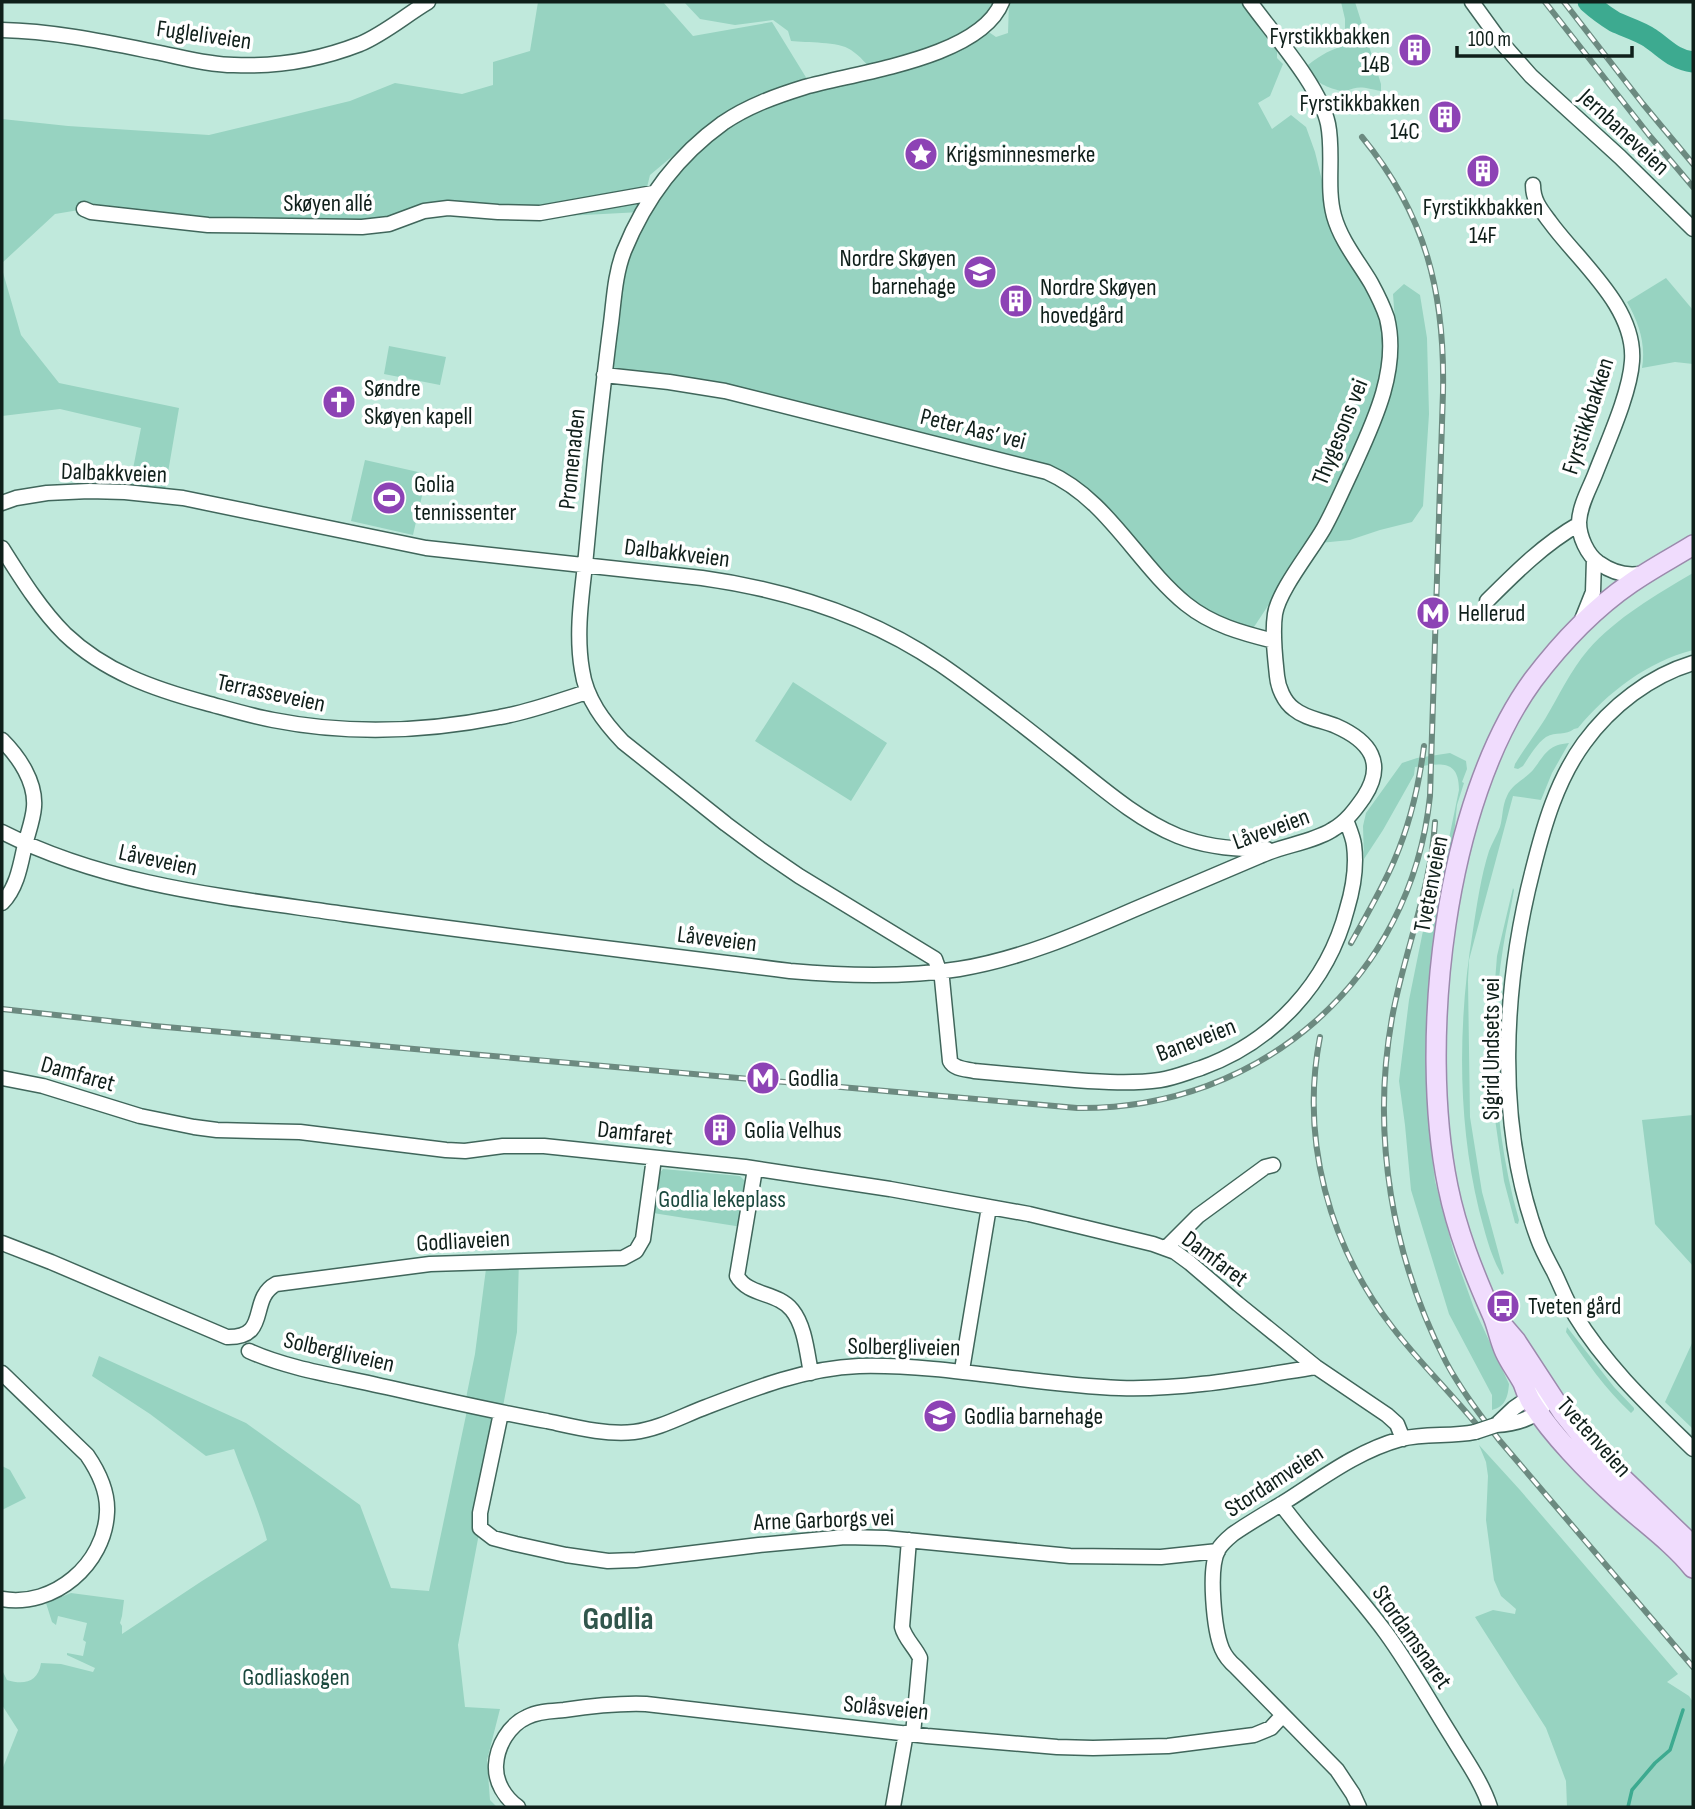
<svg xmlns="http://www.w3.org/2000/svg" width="1695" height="1809" font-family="'Sofia Sans Condensed',sans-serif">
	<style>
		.green { fill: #97d3c1 }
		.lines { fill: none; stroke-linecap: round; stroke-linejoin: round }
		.stream { stroke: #3daa90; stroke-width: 3.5 }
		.river { stroke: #3daa90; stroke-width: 21 }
		.minor-casing { stroke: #40665b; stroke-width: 17 }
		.major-casing { stroke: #9b8aac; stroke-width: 22 }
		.minor { stroke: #fff; stroke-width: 14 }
		.major { stroke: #f0dcfd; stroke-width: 19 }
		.rail-casing { stroke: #6c8a80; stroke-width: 6 }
		.rail { stroke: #fff; stroke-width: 3.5; stroke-dasharray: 10; stroke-linecap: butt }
		.minor-bridge-casing { stroke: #40665b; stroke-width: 17; stroke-linecap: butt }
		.minor-bridge { stroke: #fff; stroke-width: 14 }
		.labels { text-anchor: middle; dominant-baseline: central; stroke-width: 7; stroke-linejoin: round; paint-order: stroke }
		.street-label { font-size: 24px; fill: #0f1f1a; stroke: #fff }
		.poi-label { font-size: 24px; fill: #0f1f1a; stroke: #fff; text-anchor: start }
		.park-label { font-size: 24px; fill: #1a483d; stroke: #fff }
		.district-label { font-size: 32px; font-weight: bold; fill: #31564c; stroke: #fff }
	</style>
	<rect width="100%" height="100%" fill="#c0e9dc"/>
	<path class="green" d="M 538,2 L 663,2 L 693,36 L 772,22 L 807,79 L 761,95 L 700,133 L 650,175 L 641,212 L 507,219 L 435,209 L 388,225 L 247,226 L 85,209 L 55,214 L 2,263 L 2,119 L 68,126 L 209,135 L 350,101 L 395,83 L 462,94 L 493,85 L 493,62 L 530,51 Z
		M 684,2 L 995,2 L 994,5 L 977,24 L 996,37 L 1008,33 L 1009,2 L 1242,2 L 1277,47 L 1277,58 L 1283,64 L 1270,96 L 1258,103 L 1272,129 L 1291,115 L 1306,127 L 1315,152 L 1333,225 L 1370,291 L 1382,320 L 1385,352 L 1384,370 L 1368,416 L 1346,469 L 1319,523 L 1303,553 L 1252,630 L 1214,615 L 1185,596 L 1051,469 L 1012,456 L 724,385 L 611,368 L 618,300 L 632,241 L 670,181 L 701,147 L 741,119 L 809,91 L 874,74 C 868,65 860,56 851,50 C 838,41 807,43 791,41 L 788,31 L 773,20 L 735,25 L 700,19 Z
		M 1341,2 L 1355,2 L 1381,84 L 1381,91 C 1366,89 1360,84 1345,92 C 1325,87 1318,84 1304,68 C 1317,58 1326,51 1343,46 L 1345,43 L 1345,19 Z
		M 2,269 L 21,335 L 59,383 L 179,408 L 165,490 L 130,484 L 141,428 L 60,409 L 2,416 Z
		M 1666,278 L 1693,310 L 1693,364 L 1675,362 L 1642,368 C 1646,344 1639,323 1627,302 Z
		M 1404,284 L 1420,295 L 1427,338 L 1429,414 L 1423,506 L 1412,522 L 1380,530 L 1350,540 L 1320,543 L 1393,372 L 1397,348 L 1393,294 Z
		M 389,346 L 446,357 L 440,385 L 384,374 Z
		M 365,460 L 427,474 L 413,535 L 351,521 Z
		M 1693,573 L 1693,650 C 1647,662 1608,692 1578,728 L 1574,729 C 1566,736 1556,731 1546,737 C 1537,743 1529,757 1523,766 L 1518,769 L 1514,768 L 1515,764 C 1524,749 1535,735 1545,719 C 1559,696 1570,671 1588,650 C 1616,618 1657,594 1693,573 Z
		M 793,682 L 887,743 L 851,801 L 755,741 Z
		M 1569,743 L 1552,773 L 1541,800 L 1513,796 L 1469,960 L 1468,980 L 1470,1117 L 1482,1192 L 1504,1273 L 1502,1275 C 1490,1255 1485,1232 1479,1210 C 1457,1119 1458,1021 1473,930 C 1477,904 1481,876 1489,851 C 1492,843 1497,835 1500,827 C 1503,817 1502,806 1507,796 C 1512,784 1524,780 1533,770 C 1545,755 1547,745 1569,743 Z
		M 1450,753 L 1466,761 L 1467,769 L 1462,782 L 1464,783 L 1457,805 L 1454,835 L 1443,884 L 1431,967 L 1426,1050 L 1428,1121 L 1435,1181 L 1454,1253 L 1474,1308 L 1509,1384 C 1508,1397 1505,1407 1492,1410 L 1492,1395 L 1449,1314 L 1411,1190 L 1405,1125 L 1399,1081 L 1409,1000 L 1425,921 L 1436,901 L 1459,790 C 1459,758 1439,764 1415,767 L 1414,775 L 1383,830 L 1364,859 L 1363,826 L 1366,813 L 1402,763 L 1417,758 Z
		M 1513,888 L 1514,890 C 1511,909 1506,928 1503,948 C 1489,1037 1494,1133 1519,1220 L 1518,1224 L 1515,1223 L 1514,1219 L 1504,1181 L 1495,1119 L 1493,1006 L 1497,956 Z
		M 1693,1115 L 1693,1266 L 1655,1224 L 1642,1120 Z
		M 663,1169 L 740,1176 L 747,1183 L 742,1227 L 653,1213 L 657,1176 Z
		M 519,1259 L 517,1332 L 458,1645 L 465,1707 L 500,1709 L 487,1760 L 490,1800 L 497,1807 L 2,1807 L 2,1770 L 18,1730 L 2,1705 L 2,1670 L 7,1680 C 23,1685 38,1683 41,1663 L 61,1664 L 93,1672 L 95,1668 L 67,1655 L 67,1653 L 83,1656 L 86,1642 L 83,1640 L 87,1623 L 58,1616 L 56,1625 L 52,1622 L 46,1603 L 71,1593 L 124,1600 L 122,1616 L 120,1623 L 122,1626 L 122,1634 L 202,1581 L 267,1540 C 259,1509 245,1480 234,1449 L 206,1456 L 150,1414 L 92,1376 L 99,1356 L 246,1423 L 360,1505 L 391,1588 L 429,1591 L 469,1401 L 466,1398 L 475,1354 L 487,1261 Z
		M 1567,1327 L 1614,1387 L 1634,1408 L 1634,1410 L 1631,1413 C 1605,1389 1586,1361 1566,1332 Z
		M 1693,1341 L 1693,1429 L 1665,1402 Z
		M 1479,1445 L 1520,1490 L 1678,1674 L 1667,1682 L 1689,1696 L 1693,1702 L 1693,1807 L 1567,1807 L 1566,1781 L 1546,1728 L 1475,1617 L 1493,1610 L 1515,1614 L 1516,1609 L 1501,1596 L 1494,1580 L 1486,1520 L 1488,1476 L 1486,1462 Z
		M 2,1466 L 10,1470 L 26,1498 L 2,1510 Z"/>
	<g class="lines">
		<path class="stream" d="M 1628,1807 L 1632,1790 L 1655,1763 L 1670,1750 L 1683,1710"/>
		<path class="river" d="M 1588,2 C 1597,10 1605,16 1615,22 C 1626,27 1640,31 1650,38 C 1665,48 1674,60 1693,62"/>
		<defs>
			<path id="minor" d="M 1002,2 C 980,58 857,72 805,87 C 776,96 748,106 723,123 C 677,156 645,199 624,251 C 615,274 614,299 611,323 C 605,369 600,414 595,460 C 592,495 588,530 585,565 C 581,600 576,635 582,670 C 586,699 604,722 623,742 L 726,824 L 761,850 L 799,876 L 935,959 L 942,979 L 950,1061 C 954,1069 965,1069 974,1071 C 1007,1074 1041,1077 1075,1080 C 1103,1082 1132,1084 1160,1080 C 1174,1078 1188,1072 1201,1068 C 1273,1042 1328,983 1347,909 C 1353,889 1357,867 1354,845 C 1353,837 1349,828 1346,820
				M 1472,2 L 1501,42 L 1531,76 L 1620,157 L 1693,229
				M 2,30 C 53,31 105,42 155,52 C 181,57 208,65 234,65 C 278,67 319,60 360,44 C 384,34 406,15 428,2
				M 1533,185 C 1533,201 1541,210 1550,222 C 1579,262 1636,307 1632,361 C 1630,393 1608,441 1596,472 C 1590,488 1580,504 1579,522 C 1579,536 1587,555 1599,563 C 1613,573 1627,577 1644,573
				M 84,209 L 91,212 L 208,225 L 362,227 L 389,224 L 424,211 L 448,208 L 498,212 L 540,213 L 653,193
				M 604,375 L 669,382 L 725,391 L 1047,472 C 1108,499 1136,563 1186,604 C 1212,625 1242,633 1274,641
				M 2,503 L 16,498 L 47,493 L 89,491 L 125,492 L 183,498 L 426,548 L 702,578 C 788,590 868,615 940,664 C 984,694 1026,728 1068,761 C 1102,788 1137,819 1178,836 C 1206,847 1237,850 1267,849
				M 2,548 C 21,578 40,609 65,634 C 105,672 154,689 206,703 C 228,709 251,716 273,720 C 349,735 425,732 500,717 C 530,712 558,701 587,692
				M 1487,601 C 1516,572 1544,544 1579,524
				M 1581,622 L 1593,592 L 1594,559
				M 1693,663 C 1650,676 1611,706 1584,743 C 1557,780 1544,825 1533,869 C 1503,986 1495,1123 1538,1239 C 1542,1250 1548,1261 1554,1272 C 1561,1286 1566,1301 1575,1315 C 1606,1366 1650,1407 1693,1449
				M 2,740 C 19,757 36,782 34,807 C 33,821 27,835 24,849 C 20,868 16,889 2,903
				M 2,832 C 108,886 228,897 344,914 C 493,935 642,952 790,971 C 846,976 903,978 959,969 C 1020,959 1076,935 1133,910 C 1175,892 1218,874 1260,856 C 1283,845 1311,843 1332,830 C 1346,822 1355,810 1364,797 C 1386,763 1370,741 1336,726 C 1322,720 1306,719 1294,709 C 1284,702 1278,687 1277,676 C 1275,656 1272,634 1275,614 C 1279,590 1311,551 1324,528 C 1334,510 1342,491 1351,472 C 1372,426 1400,371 1387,318 C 1383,306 1377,294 1371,283 C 1358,261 1341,241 1334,216 C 1326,187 1334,154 1328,124 C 1320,86 1273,34 1250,2
				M 2,1078 L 43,1086 L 140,1116 L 194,1127 L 217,1130 L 300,1132 L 446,1150 L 465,1151 L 503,1146 L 544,1146 L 745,1167 L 890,1189 L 1029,1214 L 1153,1244 L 1175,1252 L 1190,1263 L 1238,1304 L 1316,1367 L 1387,1415 L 1397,1424 L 1403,1439
				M 755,1169 L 737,1276 C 748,1296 778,1292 792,1310 C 805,1326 807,1353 811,1373
				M 2,1243 L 51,1262 L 227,1337 C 271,1338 248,1299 276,1284 L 430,1264 L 623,1258 L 636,1251 L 643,1239 L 654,1158
				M 1166,1248 L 1198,1216 L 1265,1167 L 1273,1165
				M 249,1351 C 289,1369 338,1376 381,1386 C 436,1398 491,1411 547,1421 C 575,1427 605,1435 634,1432 C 659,1429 682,1416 706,1407 C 755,1388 806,1368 859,1366 C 947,1364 1033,1385 1120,1388 C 1186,1390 1252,1377 1316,1367
				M 962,1370 L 989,1207
				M 2,1373 L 87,1455 C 98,1471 108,1492 107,1512 C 105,1564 54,1608 2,1599
				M 1536,1393 L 1550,1394 C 1542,1417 1518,1424 1496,1425 L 1514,1408 Z
				M 501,1413 L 480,1513 L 480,1528 L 493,1538 L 516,1544 L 566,1555 L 608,1561 L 636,1560 L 759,1545 L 845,1537 L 886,1538 L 1070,1556 L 1161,1557 L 1218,1551
				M 1281,1504 C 1314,1549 1353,1588 1386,1633 C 1410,1666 1430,1702 1452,1737 C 1465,1759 1482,1782 1490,1807
				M 909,1540 L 902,1627 C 905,1639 915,1647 920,1658 L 913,1734
				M 518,1807 C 505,1798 495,1782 496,1765 C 497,1746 509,1725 527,1717 C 538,1711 552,1711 564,1710 C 591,1706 619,1703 646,1704 L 927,1736 L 1057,1747 L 1093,1748 L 1168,1746 L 1254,1735 L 1271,1728 L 1282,1716
				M 893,1807 L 906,1733
				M 1359,1807 L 1353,1794 L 1337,1770 L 1236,1667 C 1230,1662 1225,1656 1222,1649 C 1214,1630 1208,1569 1218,1550 C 1221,1544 1227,1539 1233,1534 C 1249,1523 1266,1513 1283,1503 C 1321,1479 1357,1451 1401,1439 C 1426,1433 1451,1437 1475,1432"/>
			<path id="major" d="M 1693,545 C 1672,558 1651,569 1631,583 C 1593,609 1561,643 1533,680 C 1444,802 1418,1041 1448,1187 C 1457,1231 1473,1271 1491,1312 C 1497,1324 1499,1339 1505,1352 C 1510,1363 1517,1372 1523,1383 C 1525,1389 1527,1394 1530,1400 C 1550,1433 1589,1473 1618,1499 C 1643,1522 1672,1542 1693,1568
				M 1498,1320 L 1516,1341 L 1563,1413 L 1592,1449 L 1693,1546"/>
		</defs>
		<use href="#minor" class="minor-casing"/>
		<use href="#major" class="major-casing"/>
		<use href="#minor" class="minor"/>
		<use href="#major" class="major"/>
		<defs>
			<path id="rail" d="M 1545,2 L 1649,135 L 1693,187
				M 1564,2 L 1643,104 L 1693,164
				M 1435,822 C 1431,889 1404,952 1392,1018 C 1371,1135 1392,1257 1446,1362 C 1461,1390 1481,1416 1500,1441 L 1693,1667
				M 1351,943 C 1366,916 1382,889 1394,861 C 1410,824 1419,785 1424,746
				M 2,1009 L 155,1026 L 1077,1108 C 1261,1110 1411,979 1430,796 L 1443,392 C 1445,293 1426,215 1362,137
				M 1320,1037 C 1300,1140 1329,1246 1393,1328 C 1419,1362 1450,1392 1477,1425"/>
		</defs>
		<use href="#rail" class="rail-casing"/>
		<use href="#rail" class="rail"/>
		<defs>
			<path id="minor-bridge" d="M 1475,1432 L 1496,1425"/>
		</defs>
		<use href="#minor-bridge" class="minor-bridge-casing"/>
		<use href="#minor-bridge" class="minor-bridge"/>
	</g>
	<defs>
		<symbol id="building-disc" viewBox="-11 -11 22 22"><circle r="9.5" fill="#8d43b5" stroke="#fff"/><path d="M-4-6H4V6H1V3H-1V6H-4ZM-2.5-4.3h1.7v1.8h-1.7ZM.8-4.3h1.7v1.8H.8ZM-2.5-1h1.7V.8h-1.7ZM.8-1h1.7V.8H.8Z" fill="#fff"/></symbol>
		<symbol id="sight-disc" viewBox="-11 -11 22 22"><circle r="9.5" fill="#8d43b5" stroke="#fff"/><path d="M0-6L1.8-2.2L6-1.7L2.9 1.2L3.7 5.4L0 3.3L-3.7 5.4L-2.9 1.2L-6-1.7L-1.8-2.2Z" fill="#fff"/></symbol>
		<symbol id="school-disc" viewBox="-11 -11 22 22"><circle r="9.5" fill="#8d43b5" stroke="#fff"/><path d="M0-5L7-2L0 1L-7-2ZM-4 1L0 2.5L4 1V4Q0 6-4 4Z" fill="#fff"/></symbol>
		<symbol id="church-disc" viewBox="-11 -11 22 22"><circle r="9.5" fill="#8d43b5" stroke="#fff"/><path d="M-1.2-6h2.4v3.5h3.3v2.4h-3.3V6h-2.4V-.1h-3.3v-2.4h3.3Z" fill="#fff"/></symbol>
		<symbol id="stadium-disc" viewBox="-11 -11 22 22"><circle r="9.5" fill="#8d43b5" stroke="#fff"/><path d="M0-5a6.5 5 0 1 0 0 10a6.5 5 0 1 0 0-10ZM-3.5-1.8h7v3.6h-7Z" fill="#fff"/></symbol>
		<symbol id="metro-disc" viewBox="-11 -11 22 22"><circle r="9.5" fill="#8d43b5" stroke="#fff"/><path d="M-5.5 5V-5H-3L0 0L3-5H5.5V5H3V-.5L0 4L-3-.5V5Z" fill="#fff"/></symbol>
		<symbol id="bus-disc" viewBox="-11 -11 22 22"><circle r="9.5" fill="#8d43b5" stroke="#fff"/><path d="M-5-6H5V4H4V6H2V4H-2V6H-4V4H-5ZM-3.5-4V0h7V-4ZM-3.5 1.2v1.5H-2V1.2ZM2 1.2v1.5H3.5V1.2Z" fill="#fff"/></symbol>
	</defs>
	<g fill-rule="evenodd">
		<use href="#building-disc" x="1396" y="31" width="38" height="38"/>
		<use href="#building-disc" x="1426" y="98" width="38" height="38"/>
		<use href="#sight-disc" x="902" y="135" width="38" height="38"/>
		<use href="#building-disc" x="1464" y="152" width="38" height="38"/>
		<use href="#school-disc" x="961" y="253" width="38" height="38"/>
		<use href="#building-disc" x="997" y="282" width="38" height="38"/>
		<use href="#church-disc" x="320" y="383" width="38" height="38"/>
		<use href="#stadium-disc" x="370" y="479" width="38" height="38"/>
		<use href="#metro-disc" x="1414" y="594" width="38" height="38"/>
		<use href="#metro-disc" x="744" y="1059" width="38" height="38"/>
		<use href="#building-disc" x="701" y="1111" width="38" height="38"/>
		<use href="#bus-disc" x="1484" y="1287" width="38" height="38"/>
		<use href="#school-disc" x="921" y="1397" width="38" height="38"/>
	</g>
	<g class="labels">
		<g class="street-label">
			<text transform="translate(204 35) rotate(8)">Fugleliveien</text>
			<text transform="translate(1624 132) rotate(43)">Jernbaneveien</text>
			<text x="328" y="203">Skøyen allé</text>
			<text transform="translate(1588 416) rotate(-72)">Fyrstikkbakken</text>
			<text transform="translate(973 429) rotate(14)">Peter Aas’ vei</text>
			<text transform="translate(1340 432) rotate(-68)">Thygesons vei</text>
			<text transform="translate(572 459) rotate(-84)">Promenaden</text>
			<text transform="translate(114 473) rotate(2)">Dalbakkveien</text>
			<text transform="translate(677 553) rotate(7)">Dalbakkveien</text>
			<text transform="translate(271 693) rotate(12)">Terrasseveien</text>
			<text transform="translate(1271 829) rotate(-20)">Låveveien</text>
			<text transform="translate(158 860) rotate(12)">Låveveien</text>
			<text transform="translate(1431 884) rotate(-79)">Tvetenveien</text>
			<text transform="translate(717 939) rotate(7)">Låveveien</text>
			<text transform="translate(1196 1040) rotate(-21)">Baneveien</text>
			<text transform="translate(1491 1049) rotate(-90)">Sigrid Undsets vei</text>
			<text transform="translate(78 1074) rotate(16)">Damfaret</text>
			<text transform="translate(635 1133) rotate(6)">Damfaret</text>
			<text transform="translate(463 1241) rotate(-3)">Godliaveien</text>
			<text transform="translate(1215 1259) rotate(37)">Damfaret</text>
			<text transform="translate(904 1347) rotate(1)">Solbergliveien</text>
			<text transform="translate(339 1352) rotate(13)">Solbergliveien</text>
			<text transform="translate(1594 1437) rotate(48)">Tvetenveien</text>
			<text transform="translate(1274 1481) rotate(-33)">Stordamveien</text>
			<text transform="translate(824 1520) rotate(-2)">Arne Garborgs vei</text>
			<text transform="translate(1412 1637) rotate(55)">Stordamsnaret</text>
			<text transform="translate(886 1708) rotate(6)">Solåsveien</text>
		</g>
		<g class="poi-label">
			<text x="1390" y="36" text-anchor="end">Fyrstikkbakken<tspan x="1390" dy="28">14B</tspan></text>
			<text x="1420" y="103" text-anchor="end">Fyrstikkbakken<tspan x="1420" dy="28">14C</tspan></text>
			<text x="946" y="154">Krigsminnesmerke</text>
			<text x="1483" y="207" text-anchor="middle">Fyrstikkbakken<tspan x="1483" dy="28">14F</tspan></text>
			<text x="956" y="258" text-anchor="end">Nordre Skøyen<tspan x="956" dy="28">barnehage</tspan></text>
			<text x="1040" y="287">Nordre Skøyen<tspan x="1040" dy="28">hovedgård</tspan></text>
			<text x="364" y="388">Søndre<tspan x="364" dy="28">Skøyen kapell</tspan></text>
			<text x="414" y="484">Golia<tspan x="414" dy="28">tennissenter</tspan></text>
			<text x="1458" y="613">Hellerud</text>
			<text x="788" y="1078">Godlia</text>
			<text x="744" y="1130">Golia Velhus</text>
			<text x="1528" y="1306">Tveten gård</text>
			<text x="964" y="1416">Godlia barnehage</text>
		</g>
		<g class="park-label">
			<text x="722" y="1199">Godlia lekeplass</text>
			<text x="296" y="1677">Godliaskogen</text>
		</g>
		<g class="district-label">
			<text x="618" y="1619">Godlia</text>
		</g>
	</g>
	<rect width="1695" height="1809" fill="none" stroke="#0f1f1a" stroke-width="7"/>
	<path d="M1457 46v10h175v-10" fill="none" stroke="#0f1f1a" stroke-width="3.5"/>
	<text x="1468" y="46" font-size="21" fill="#0f1f1a" stroke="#ffffff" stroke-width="5" paint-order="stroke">100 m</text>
</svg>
